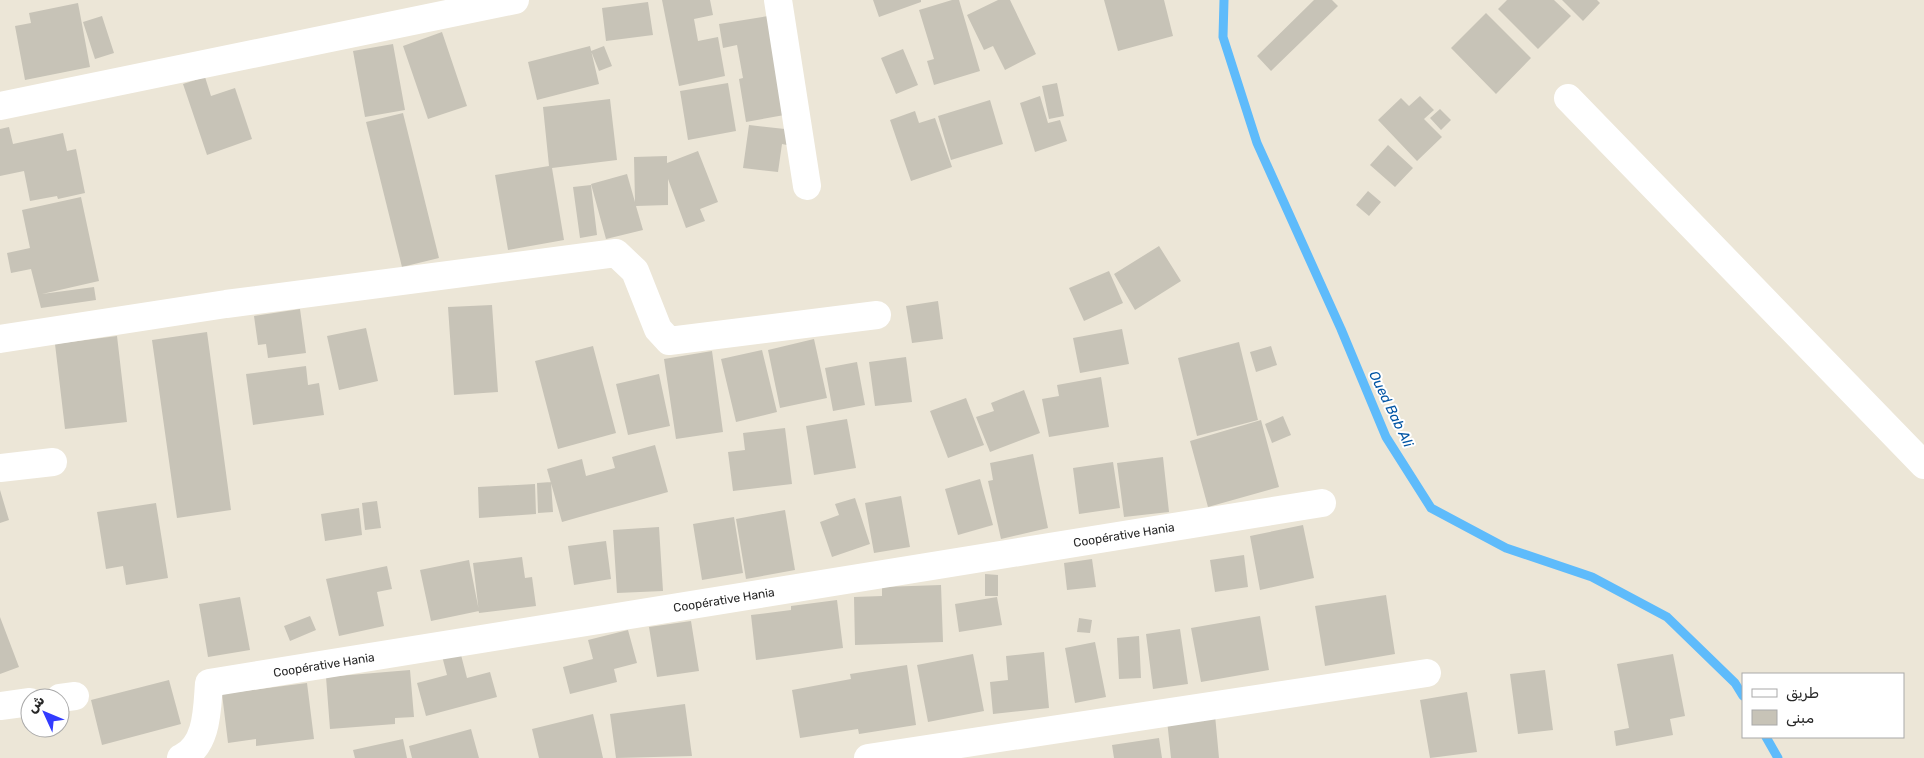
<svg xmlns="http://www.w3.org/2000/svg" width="1924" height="758" font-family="Rubik,'Noto Naskh Arabic',sans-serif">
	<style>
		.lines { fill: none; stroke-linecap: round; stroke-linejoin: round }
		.stream { stroke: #5ebbfb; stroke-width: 9 }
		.building { fill: #c7c3b7 }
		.minor { stroke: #fff; stroke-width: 28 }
		.labels { text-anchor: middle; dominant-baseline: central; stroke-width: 4; stroke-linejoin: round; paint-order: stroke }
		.street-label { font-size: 12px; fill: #282828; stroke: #fff }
		.water-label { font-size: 14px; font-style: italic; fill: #0054a4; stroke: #fff }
	</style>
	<rect width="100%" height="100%" fill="#ece6d7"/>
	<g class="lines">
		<path class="stream" d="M 1224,0 L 1223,37 L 1257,143 L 1341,329 L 1386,437 L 1431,508 L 1506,548 L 1592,577 L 1667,617 L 1735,683 L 1743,696
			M 1766,737 L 1778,758"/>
	</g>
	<path class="building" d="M 662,0 L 710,0 L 713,15 L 694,19 L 698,41 L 718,37 L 725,76 L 679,86 Z
		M 873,0 L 921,0 L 921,2 L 879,17 Z
		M 952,0 L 959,0 L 980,71 L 934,85 L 927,61 L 934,59 L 919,10 Z
		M 998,0 L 1010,0 L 1036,54 L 1005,70 L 993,46 L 984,50 L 967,15 Z
		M 1104,0 L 1164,0 L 1173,36 L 1118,51 Z
		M 1314,0 L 1332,0 L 1338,6 L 1271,71 L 1257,56 Z
		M 1507,0 L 1554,0 L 1571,16 L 1538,49 L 1498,9 Z
		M 1562,0 L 1597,0 L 1600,3 L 1583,21 Z
		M 648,2 L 653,35 L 606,41 L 602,8 Z
		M 78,3 L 90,67 L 25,80 L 15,26 L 31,23 L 29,13 Z
		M 1486,13 L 1531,58 L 1496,94 L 1451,48 Z
		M 774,15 L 790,114 L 746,122 L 739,79 L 743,78 L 737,45 L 723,48 L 719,24 Z
		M 102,16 L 114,53 L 95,59 L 83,22 Z
		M 442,32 L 467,106 L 428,119 L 403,46 Z
		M 393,44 L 405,110 L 365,117 L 353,51 Z
		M 590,46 L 599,84 L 537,100 L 528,62 Z
		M 604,46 L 612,66 L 599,71 L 591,51 Z
		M 903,49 L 918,85 L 896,94 L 881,58 Z
		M 205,77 L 211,96 L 235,88 L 252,139 L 207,155 L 183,84 Z
		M 728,83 L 736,131 L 688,140 L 680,91 Z
		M 1057,83 L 1064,116 L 1049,119 L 1042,86 Z
		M 1040,96 L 1048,123 L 1060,120 L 1067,141 L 1035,152 L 1020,103 Z
		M 1420,96 L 1434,110 L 1424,119 L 1442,137 L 1417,161 L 1378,120 L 1401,98 L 1409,106 Z
		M 610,99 L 617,160 L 552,168 L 564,240 L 508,250 L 495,175 L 549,166 L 543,107 Z
		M 990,100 L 1003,144 L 951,160 L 938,116 Z
		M 1440,109 L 1451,120 L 1441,130 L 1430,118 Z
		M 915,111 L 919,123 L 935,118 L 952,167 L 911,181 L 890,120 Z
		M 403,113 L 439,258 L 402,267 L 366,122 Z
		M 749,125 L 794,130 L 792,146 L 782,144 L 778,172 L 743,168 Z
		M 9,127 L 13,144 L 63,133 L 67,151 L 76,149 L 85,193 L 58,199 L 57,196 L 30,201 L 24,171 L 0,176 L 0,129 Z
		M 1388,145 L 1413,168 L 1395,187 L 1370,165 Z
		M 698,151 L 718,202 L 700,209 L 705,221 L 686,228 L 668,179 L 668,205 L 636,206 L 643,230 L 606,239 L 591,184 L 627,174 L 635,202 L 634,157 L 667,156 L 667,163 Z
		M 591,185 L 597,235 L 580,238 L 573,187 Z
		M 1368,191 L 1381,202 L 1369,216 L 1356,205 Z
		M 81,197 L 99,281 L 42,294 L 94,287 L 96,300 L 41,308 L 31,269 L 11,273 L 7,253 L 30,248 L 22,210 Z
		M 1159,246 L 1181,281 L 1135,310 L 1114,274 Z
		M 1109,271 L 1123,303 L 1084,321 L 1069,288 Z
		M 938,301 L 943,339 L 912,343 L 906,306 Z
		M 492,305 L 498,392 L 454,395 L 448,307 Z
		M 300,309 L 306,353 L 268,358 L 266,344 L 258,345 L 254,316 Z
		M 366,328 L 378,381 L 339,390 L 327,336 Z
		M 1122,329 L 1129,364 L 1080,373 L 1073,338 Z
		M 207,332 L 231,510 L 177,518 L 152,340 Z
		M 117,336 L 127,422 L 65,429 L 55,344 Z
		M 814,339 L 827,398 L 780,408 L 768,350 Z
		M 1239,342 L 1258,420 L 1197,436 L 1178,358 Z
		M 593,346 L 616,433 L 558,449 L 535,361 Z
		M 1271,346 L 1277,365 L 1256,372 L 1250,352 Z
		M 762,350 L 777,412 L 736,422 L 721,359 Z
		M 712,351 L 723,432 L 676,439 L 664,359 Z
		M 906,357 L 912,402 L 875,406 L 869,362 Z
		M 857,362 L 865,405 L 833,411 L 825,368 Z
		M 306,366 L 308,385 L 319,383 L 324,415 L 253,425 L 246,374 Z
		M 659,374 L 670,426 L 628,435 L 616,384 Z
		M 1101,377 L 1109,427 L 1049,437 L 1042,399 L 1059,396 L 1057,385 Z
		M 1024,390 L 1040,433 L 990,452 L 976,417 L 994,411 L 991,403 Z
		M 966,398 L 984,445 L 948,458 L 930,411 Z
		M 1283,416 L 1291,435 L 1272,443 L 1265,424 Z
		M 847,419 L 856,468 L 814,475 L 806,426 Z
		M 1261,420 L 1279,487 L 1208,507 L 1190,441 Z
		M 785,428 L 792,484 L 733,491 L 728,452 L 745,450 L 743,433 Z
		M 655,445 L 668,492 L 562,522 L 547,469 L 582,459 L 586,476 L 615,468 L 612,457 Z
		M 1033,454 L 1048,528 L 1001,539 L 988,481 L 993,480 L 990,463 Z
		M 1163,457 L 1169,512 L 1124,517 L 1117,463 Z
		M 1113,462 L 1120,508 L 1079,514 L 1073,468 Z
		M 980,479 L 993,525 L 958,535 L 945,489 Z
		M 551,482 L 553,512 L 538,513 L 537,483 Z
		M 535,484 L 536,514 L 479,518 L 478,487 Z
		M 0,490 L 9,520 L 0,523 Z
		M 901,496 L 910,547 L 874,553 L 865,503 Z
		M 855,498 L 870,544 L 832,557 L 820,522 L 839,515 L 835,504 Z
		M 377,501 L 381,528 L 365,530 L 362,503 Z
		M 156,503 L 168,578 L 126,585 L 123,566 L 106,569 L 97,512 Z
		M 359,508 L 362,535 L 325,541 L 321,514 Z
		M 785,510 L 795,570 L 746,579 L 736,519 Z
		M 734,517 L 743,573 L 702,580 L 693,524 Z
		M 1303,525 L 1314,578 L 1260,590 L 1250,536 Z
		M 659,527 L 663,591 L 617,593 L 613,530 Z
		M 606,541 L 611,579 L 574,585 L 568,546 Z
		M 1244,555 L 1248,587 L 1215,592 L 1210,560 Z
		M 522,557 L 525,578 L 532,577 L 536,606 L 479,613 L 473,563 Z
		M 1092,559 L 1096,587 L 1067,590 L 1064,563 Z
		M 469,560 L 479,611 L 431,621 L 420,570 Z
		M 387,566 L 392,589 L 377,592 L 384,626 L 339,636 L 326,579 Z
		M 985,574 L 998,575 L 998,596 L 985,596 Z
		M 941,585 L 943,642 L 855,645 L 854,597 L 882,596 L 882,587 Z
		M 1386,595 L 1395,654 L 1325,666 L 1315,606 Z
		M 240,597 L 250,650 L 208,657 L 199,604 Z
		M 997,597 L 1002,625 L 959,632 L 955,604 Z
		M 837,600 L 843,648 L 756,660 L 751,615 L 791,610 L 791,606 Z
		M 310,616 L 316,630 L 290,641 L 284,626 Z
		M 1260,616 L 1269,670 L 1201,682 L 1191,628 Z
		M 0,617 L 19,667 L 0,674 Z
		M 1079,618 L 1092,620 L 1090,633 L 1077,632 Z
		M 691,621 L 699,671 L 657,677 L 649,627 Z
		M 1180,629 L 1188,684 L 1153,689 L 1146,634 Z
		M 628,630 L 637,663 L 614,669 L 617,682 L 570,694 L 563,667 L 593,659 L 588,640 Z
		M 1139,636 L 1141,678 L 1119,679 L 1117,638 Z
		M 1095,642 L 1106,697 L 1075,703 L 1065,648 Z
		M 460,651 L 467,678 L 490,672 L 497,697 L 426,716 L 417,683 L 447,675 L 442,656 Z
		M 1044,652 L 1049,708 L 993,714 L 990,682 L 1008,680 L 1006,656 Z
		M 973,654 L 984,711 L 928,722 L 917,665 Z
		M 1673,654 L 1685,716 L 1670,719 L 1673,735 L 1616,746 L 1614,731 L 1629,728 L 1617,664 Z
		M 907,665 L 916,725 L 859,734 L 858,729 L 800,738 L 792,690 L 851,679 L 850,674 Z
		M 410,670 L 414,717 L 395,718 L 395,724 L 330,729 L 326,677 Z
		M 1545,670 L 1553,730 L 1518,734 L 1510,674 Z
		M 169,680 L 181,724 L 102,745 L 91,700 Z
		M 307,683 L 314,739 L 256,746 L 256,739 L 228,743 L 222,694 Z
		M 1467,692 L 1477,752 L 1430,758 L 1420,700 Z
		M 685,704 L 692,756 L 616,758 L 610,714 Z
		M 593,714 L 603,758 L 539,758 L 532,729 Z
		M 1215,715 L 1219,758 L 1171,758 L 1167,720 Z
		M 471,729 L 479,758 L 412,758 L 409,746 Z
		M 1159,738 L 1162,758 L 1114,758 L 1112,745 Z
		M 403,739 L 407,758 L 355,758 L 353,750 Z"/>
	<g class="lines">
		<path class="minor" d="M 778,0 L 807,186
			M 1568,98 L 1924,465
			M 0,106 L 515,0
			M 0,339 L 226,304 L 616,253 L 635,271 L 658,329 L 669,341 L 877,315
			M 0,468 L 53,462
			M 60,698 L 75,696
			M 0,706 L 30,702
			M 181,758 C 208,746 207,708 209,683 L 1322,503
			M 868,758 L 1427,673"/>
	</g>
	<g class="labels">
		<g class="street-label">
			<text transform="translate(1124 535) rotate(-9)">Coopérative Hania</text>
			<text transform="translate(724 600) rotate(-9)">Coopérative Hania</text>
			<text transform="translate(324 665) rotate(-9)">Coopérative Hania</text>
		</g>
		<g class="water-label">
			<text transform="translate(1391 409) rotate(64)">Oued Bab Ali</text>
		</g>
	</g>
	<rect x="1742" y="673" width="162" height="65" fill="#ffffff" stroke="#a9a9a9"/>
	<rect x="1752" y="689" width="25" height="8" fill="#ffffff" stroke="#a9a9a9"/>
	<text x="1786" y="698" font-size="15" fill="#282828">طريق</text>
	<rect x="1752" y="710" width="25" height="15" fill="#c7c3b7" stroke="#a9a9a9"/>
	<text x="1786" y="723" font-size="15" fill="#282828">مبنى</text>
	<g transform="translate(45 713) rotate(314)"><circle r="24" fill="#ffffff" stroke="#a9a9a9"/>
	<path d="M0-4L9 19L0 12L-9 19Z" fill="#323bff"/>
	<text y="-8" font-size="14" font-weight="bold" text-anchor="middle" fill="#282828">ش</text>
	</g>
</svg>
